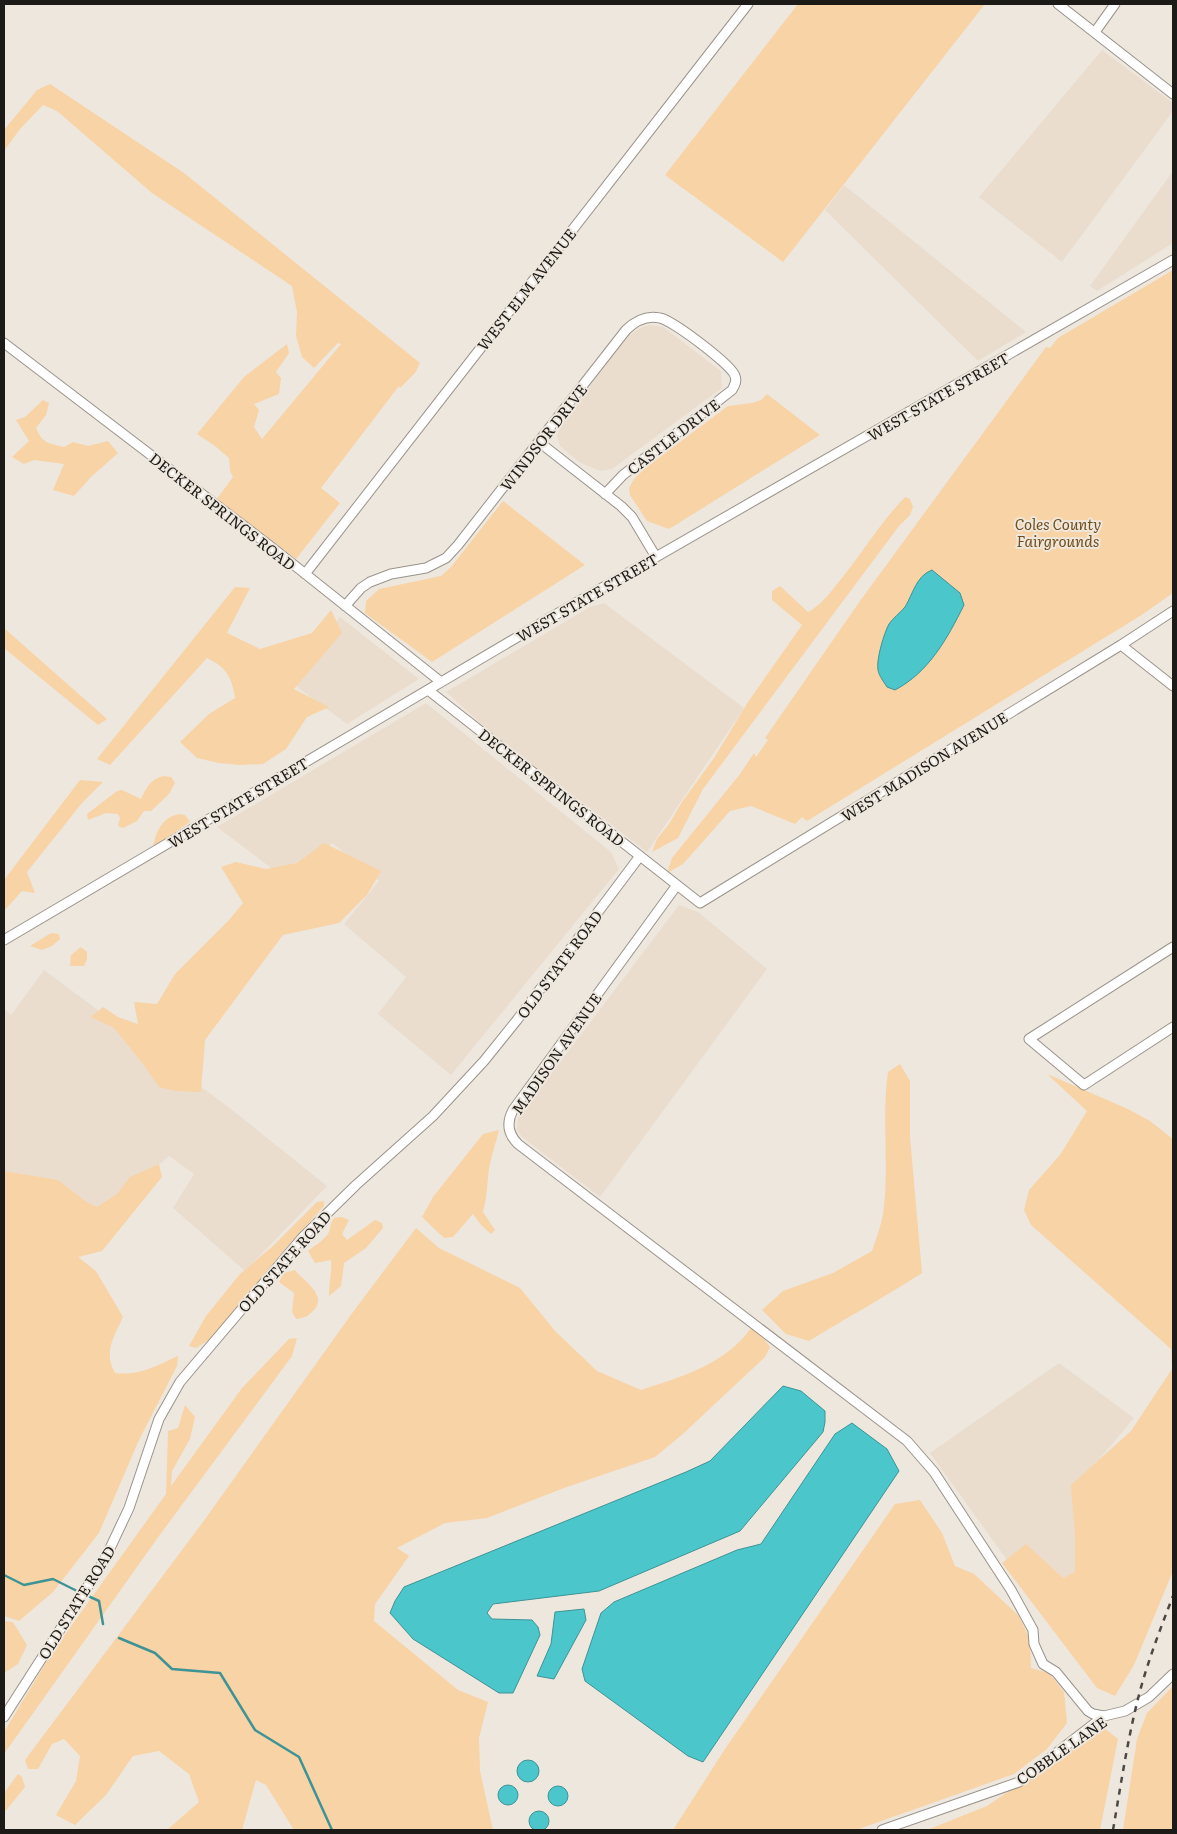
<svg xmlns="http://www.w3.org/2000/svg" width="1177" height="1834" font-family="Literata,serif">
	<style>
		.built { fill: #eaddce }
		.green { fill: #f8d3a5 }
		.water { fill: #4bc7cb; stroke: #3d9395 }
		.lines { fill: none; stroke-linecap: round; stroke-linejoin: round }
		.stream { stroke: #3d9395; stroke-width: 2.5 }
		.minor-casing { stroke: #9a938b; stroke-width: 11 }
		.minor { stroke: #fff; stroke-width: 9 }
		.rail { stroke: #4c4945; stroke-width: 2.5; stroke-dasharray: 6 6; stroke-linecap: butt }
		.labels { text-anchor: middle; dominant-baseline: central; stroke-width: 4; stroke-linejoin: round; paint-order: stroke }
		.street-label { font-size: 15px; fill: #1d1b18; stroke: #eee7de }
		.park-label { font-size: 15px; font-style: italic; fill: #724e1a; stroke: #eee7de }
	</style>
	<rect width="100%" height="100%" fill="#eee7de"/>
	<path class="built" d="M 1102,50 L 1173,103 L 1173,111 L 1062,262 L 979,197 Z
		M 1173,171 L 1173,243 L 1097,291 L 1090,286 Z
		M 844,185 L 1026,332 L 978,361 L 825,210 Z
		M 649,325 L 663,327 L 721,371 L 722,388 L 612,469 L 600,471 L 579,462 L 560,446 L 557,436 L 562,423 L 628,336 L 640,328 Z
		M 604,603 L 744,708 L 647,852 L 487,729 L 446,692 L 590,607 Z
		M 340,617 L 419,679 L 347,724 L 289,681 Z
		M 426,703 L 611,852 L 619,869 L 451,1075 L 378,1014 L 406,977 L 344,924 L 379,881 L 332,843 L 296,887 L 217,827 Z
		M 679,905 L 698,912 L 767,969 L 600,1197 L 522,1137 L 517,1130 L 518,1118 Z
		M 44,970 L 231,1109 L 327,1186 L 245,1271 L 173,1208 L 194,1174 L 169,1156 L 88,1227 L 4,1191 L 4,1009 L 11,1015 Z
		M 1059,1363 L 1134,1418 L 1075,1488 L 1081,1570 L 1038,1603 L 930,1453 Z"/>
	<path class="green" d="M 798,4 L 985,4 L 783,262 L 665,175 Z
		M 50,84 L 184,173 L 420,363 L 415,373 L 400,388 L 399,386 L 321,488 L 340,503 L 296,559 L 216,500 L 233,477 L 230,471 L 229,458 L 215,446 L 197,434 L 244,377 L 287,344 L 289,353 L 276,372 L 281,378 L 279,394 L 254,404 L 259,410 L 254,427 L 262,439 L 341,344 L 338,343 L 314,368 L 302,357 L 296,336 L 297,312 L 292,286 L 152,193 L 57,111 L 43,105 L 20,129 L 4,151 L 4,130 L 37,90 Z
		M 1173,270 L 1173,593 L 1140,616 L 807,821 L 802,817 L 795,824 L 751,806 L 730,811 L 683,864 L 667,873 L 672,858 L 740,774 L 754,753 L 756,757 L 768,740 L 765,738 L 860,601 L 1046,347 L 1050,348 L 1058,338 Z
		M 767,394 L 820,435 L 669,529 L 647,521 L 630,495 L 629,488 L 634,479 L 644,469 L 728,406 L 752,403 L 761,400 Z
		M 43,400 L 49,403 L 46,415 L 36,428 C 43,444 48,443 64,447 L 73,442 L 88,446 L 108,441 L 118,453 L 91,477 L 74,496 L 53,490 L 64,464 L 34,460 L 24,464 L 12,457 L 29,441 L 16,420 L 25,417 Z
		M 905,497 L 910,499 L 913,507 L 910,515 L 899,526 L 703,789 L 678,838 L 652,852 L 657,839 L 669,824 L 682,802 L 714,758 L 748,702 L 802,625 L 772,600 L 772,591 L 780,586 L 808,612 C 821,605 829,594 838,583 C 861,555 880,523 905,497 Z
		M 503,501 L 585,565 L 432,662 L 365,613 L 366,601 L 379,589 L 441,576 L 451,567 Z
		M 235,587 L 250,588 L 227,633 L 260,649 L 312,633 L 331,610 L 342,633 L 294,689 L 329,707 L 307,717 L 286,749 L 263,764 L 240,765 L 219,763 L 197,758 L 180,742 L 209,714 L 235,698 C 232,677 226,667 207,658 L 110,765 L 97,759 Z
		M 4,628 L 107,719 L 98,725 L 4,648 Z
		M 164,776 L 171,777 L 175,783 L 169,794 L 151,811 L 144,811 L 137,821 L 123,828 L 118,826 L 120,818 L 118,814 L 106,813 L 88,820 L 87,814 L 117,791 L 122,790 L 141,799 C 147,787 150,779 164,776 Z
		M 80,780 L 103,782 L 82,803 L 27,872 L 35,893 L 22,891 L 4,911 L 4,880 Z
		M 180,814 L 185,815 L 190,822 L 153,847 C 156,831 162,817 180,814 Z
		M 324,843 L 381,871 L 367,895 L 339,923 L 283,935 L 205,1040 L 201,1092 L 175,1091 L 159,1087 L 143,1064 L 114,1028 L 91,1017 L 103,1007 L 118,1017 L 138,1024 L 134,1002 L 157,1004 L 175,974 L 229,920 L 243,903 L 221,867 L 236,862 L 266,869 L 297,863 Z
		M 51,933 L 59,934 L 60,939 L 52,946 L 42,950 L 30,946 Z
		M 81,947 L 87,952 L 87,959 L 84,966 L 70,966 L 71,955 Z
		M 900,1064 L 910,1081 L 910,1137 L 922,1273 C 885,1297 846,1318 809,1341 L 786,1334 L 762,1310 L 783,1291 L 833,1273 L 872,1251 C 876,1239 881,1226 883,1214 C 890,1167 881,1119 888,1072 Z
		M 1047,1074 L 1128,1109 L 1150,1121 L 1173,1139 L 1173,1571 L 1134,1665 L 1115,1696 L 1097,1688 L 1002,1563 L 1026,1544 L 1063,1578 L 1075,1572 L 1075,1535 L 1071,1485 L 1131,1431 L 1172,1369 L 1171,1349 L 1031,1225 L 1024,1210 L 1029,1190 L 1060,1155 L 1087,1111 Z
		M 499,1130 C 496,1143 491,1156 489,1169 C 487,1184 487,1198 483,1212 L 495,1230 L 491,1234 L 481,1225 L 473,1214 L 453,1237 L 444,1238 L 422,1217 L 433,1197 L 483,1134 Z
		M 159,1164 L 162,1177 L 102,1251 L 78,1257 L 96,1271 L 123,1317 C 114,1337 103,1352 115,1373 C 141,1376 155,1366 178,1356 L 177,1366 L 139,1440 L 99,1533 L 53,1592 L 19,1621 L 4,1616 L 4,1171 L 58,1180 L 85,1201 L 97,1207 L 117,1194 L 130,1177 Z
		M 324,1201 L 324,1206 L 286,1248 L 210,1339 L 196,1348 L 189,1346 L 206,1316 L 240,1274 L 273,1246 L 317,1202 Z
		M 342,1217 L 349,1220 L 342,1234 L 347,1240 L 375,1220 L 382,1223 L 383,1228 L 366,1248 L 344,1263 L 341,1286 L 329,1296 C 329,1283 332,1272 331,1260 L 315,1263 L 308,1251 C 314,1246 324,1240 328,1234 C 331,1229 330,1223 334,1218 Z
		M 416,1228 L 439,1248 L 520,1288 L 556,1332 L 597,1371 L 641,1390 C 681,1377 726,1364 751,1328 L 764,1339 L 770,1347 L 765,1357 L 735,1385 L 684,1433 L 655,1457 L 564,1488 L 487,1518 L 445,1523 L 397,1548 L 409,1556 L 375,1604 L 374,1621 L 458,1690 L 488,1702 L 479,1738 L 480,1771 L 493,1830 L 294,1830 L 266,1785 L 256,1780 L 242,1830 L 167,1830 L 199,1802 L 189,1774 L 159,1751 L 133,1756 L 106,1795 L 75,1825 L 56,1815 L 76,1781 L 80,1756 L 64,1739 L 52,1744 L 38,1769 L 28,1769 L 25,1760 L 203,1522 L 353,1312 Z
		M 295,1270 C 303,1281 329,1295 313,1311 C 307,1317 304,1318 296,1319 L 292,1312 L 294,1293 L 279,1282 L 284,1273 Z
		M 297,1338 L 292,1356 L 159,1536 L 4,1754 L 4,1732 L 51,1654 L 166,1494 L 168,1431 L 178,1428 L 185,1405 L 195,1417 L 190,1439 L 172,1471 L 171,1486 L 242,1388 L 289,1339 Z
		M 920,1500 L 942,1533 L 955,1566 L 974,1574 L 1019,1616 L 1030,1640 L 1031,1668 L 1049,1673 L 1064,1692 L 1067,1723 L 1047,1749 L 1014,1774 L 856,1830 L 673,1830 L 725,1749 L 895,1504 Z
		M 4,1621 L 13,1622 L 27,1645 L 18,1664 L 4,1673 Z
		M 1173,1686 L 1173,1830 L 1123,1830 L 1137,1739 L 1147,1713 Z
		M 1103,1727 L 1118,1739 L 1100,1830 L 927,1830 L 987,1806 Z
		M 18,1774 L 22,1777 L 25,1787 L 4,1813 L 4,1793 Z"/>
	<path class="water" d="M 932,570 L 960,593 L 964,605 C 947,639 929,672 895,690 L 887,687 C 884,682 879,676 878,670 C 876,660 884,633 889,624 C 893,618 900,613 905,607 C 913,594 916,576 932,570 Z
		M 783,1386 L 801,1391 L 825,1411 L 825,1422 L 823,1432 L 740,1531 L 599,1591 L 493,1604 L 487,1613 L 492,1619 L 532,1620 L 538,1627 L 540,1635 L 513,1693 L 499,1693 L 413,1639 L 390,1613 L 395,1601 L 404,1587 L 686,1472 L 710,1461 Z
		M 852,1423 L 887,1449 L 899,1471 L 703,1762 L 688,1756 L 585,1681 L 582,1669 L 601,1613 L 614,1602 L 737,1550 L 761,1544 L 835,1434 Z
		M 584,1609 L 586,1620 L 554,1679 L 537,1676 L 551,1644 L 555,1612 Z
		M517 1771a11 11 0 1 1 22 0a11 11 0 1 1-22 0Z
		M498 1795a10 10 0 1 1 20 0a10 10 0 1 1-20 0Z
		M548 1796a10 10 0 1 1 20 0a10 10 0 1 1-20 0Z
		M529 1821a10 10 0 1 1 20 0a10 10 0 1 1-20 0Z"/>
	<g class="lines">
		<path class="stream" d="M 4,1575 L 24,1585 L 53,1579 L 81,1593
			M 86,1595 L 99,1601 L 103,1624
			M 119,1638 L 155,1653 L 172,1669 L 220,1673 L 255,1730 L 299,1757 L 332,1830"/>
		<defs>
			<path id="minor" d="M 1058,4 L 1173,94
				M 1095,32 L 1115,4
				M 4,343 L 274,549 L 441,682
				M 539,442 L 621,506 L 632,517 L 656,557
				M 305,574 L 748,4
				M 345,606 L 361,588 L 370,582 L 391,574 L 426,568 L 446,558 L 458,545 L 626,330 C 635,321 647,315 660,318 C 672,320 732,365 735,376 C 737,381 735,385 732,390 L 623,475 L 605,494
				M 1121,645 L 1173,686
				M 428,690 L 700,903 L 1121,645 L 1173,611
				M 677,885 L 513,1110 C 506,1123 508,1134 518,1144 L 907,1441 L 934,1472 L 1011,1590 L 1033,1630 L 1034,1644 L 1043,1664 L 1056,1672 L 1088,1711 L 1093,1714 L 1104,1716
				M 4,940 L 548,619 L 1173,260
				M 1173,947 L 1029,1039 L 1084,1085 L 1173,1027
				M 4,1717 L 104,1561 L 129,1508 L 159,1419 L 180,1382 L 302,1238 L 356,1185 L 433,1116 L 484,1061 L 517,1020 L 640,856
				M 882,1830 L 1019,1782 L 1104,1716 L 1125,1711 L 1149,1697 L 1173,1674"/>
		</defs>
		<use href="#minor" class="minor-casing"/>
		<use href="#minor" class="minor"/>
		<path class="rail" d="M 1113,1830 C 1121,1784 1128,1736 1140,1691 C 1149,1658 1161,1627 1173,1596"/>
	</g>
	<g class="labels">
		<g class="street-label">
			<text transform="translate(526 289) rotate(-52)">WEST ELM AVENUE</text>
			<text transform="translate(938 396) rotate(-30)">WEST STATE STREET</text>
			<text transform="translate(673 436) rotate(-38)">CASTLE DRIVE</text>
			<text transform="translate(543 437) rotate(-52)">WINDSOR DRIVE</text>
			<text transform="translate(223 511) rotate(38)">DECKER SPRINGS ROAD</text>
			<text transform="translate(587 597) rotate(-30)">WEST STATE STREET</text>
			<text transform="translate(924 766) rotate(-32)">WEST MADISON AVENUE</text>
			<text transform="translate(552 787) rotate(38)">DECKER SPRINGS ROAD</text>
			<text transform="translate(238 802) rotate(-31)">WEST STATE STREET</text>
			<text transform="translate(559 964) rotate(-53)">OLD STATE ROAD</text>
			<text transform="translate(556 1053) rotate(-55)">MADISON AVENUE</text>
			<text transform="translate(284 1261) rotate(-48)">OLD STATE ROAD</text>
			<text transform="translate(76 1602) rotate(-58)">OLD STATE ROAD</text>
			<text transform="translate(1061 1750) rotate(-35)">COBBLE LANE</text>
		</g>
		<g class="park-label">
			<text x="1058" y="523">Coles County<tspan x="1058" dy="17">Fairgrounds</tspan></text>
		</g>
	</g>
	<rect width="1177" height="1834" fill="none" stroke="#1d1b18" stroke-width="10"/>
</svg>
